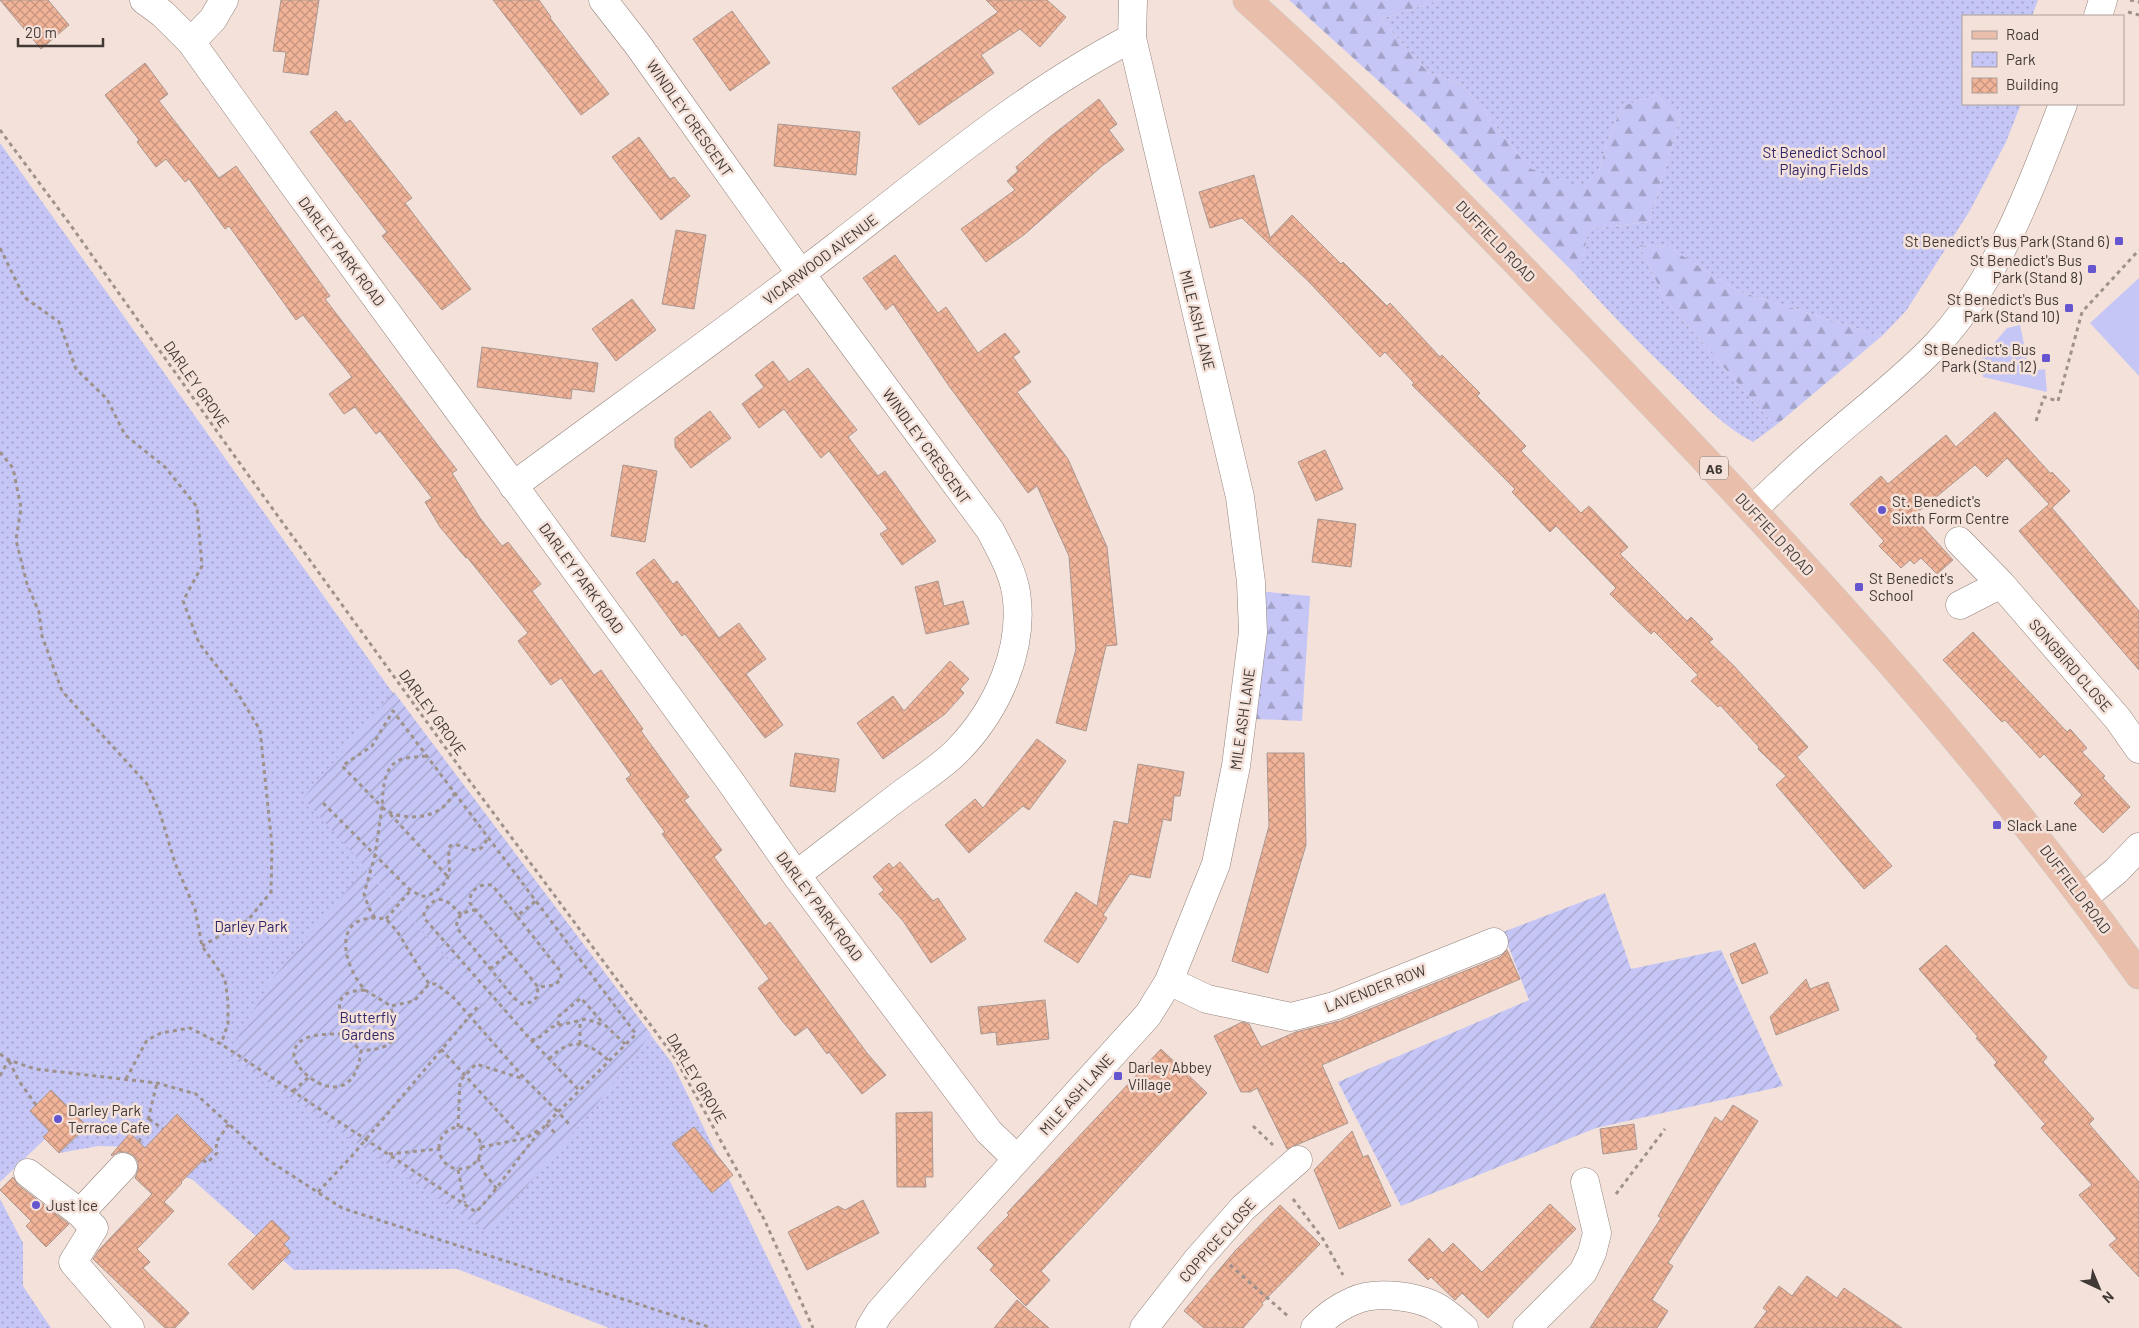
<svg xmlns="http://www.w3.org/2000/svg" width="2139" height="1328" font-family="Barlow,sans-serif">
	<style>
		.grass { fill: #c5c6f6 }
		.forest { fill: url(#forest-firs) }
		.park { fill: url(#park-dots) }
		.garden { fill: url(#garden-furrows) }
		.building { fill: url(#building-cross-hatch); stroke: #aa9891 }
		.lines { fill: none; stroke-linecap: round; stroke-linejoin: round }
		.minor-casing { stroke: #93827b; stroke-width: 29 }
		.major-casing { stroke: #cac8c7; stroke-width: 29 }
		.path { stroke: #9f928c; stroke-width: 3; stroke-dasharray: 4 4; stroke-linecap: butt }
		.minor { stroke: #fff; stroke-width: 28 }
		.major { stroke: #e9bfac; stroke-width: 28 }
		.poi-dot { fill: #6555cf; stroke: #f4e2da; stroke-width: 2 }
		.labels { text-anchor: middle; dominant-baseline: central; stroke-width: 5; stroke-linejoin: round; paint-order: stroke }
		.shield { fill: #f4e2da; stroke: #776c67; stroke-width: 1 }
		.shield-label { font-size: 14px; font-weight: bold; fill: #413936 }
		.street-label { font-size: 15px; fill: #413936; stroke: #f4e2da }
		.park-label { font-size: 15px; fill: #2f2668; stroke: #f4e2da }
		.poi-label { font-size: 15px; fill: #413936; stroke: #f4e2da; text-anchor: start }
	</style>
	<defs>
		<pattern id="forest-firs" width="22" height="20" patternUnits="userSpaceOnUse" patternTransform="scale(1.25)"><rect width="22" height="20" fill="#c5c6f6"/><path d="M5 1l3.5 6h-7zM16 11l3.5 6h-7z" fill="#a2a2c8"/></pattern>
		<pattern id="park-dots" width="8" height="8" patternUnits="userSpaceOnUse" patternTransform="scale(1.25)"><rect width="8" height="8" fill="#c5c6f6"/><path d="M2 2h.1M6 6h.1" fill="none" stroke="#a2a2c8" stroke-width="1.8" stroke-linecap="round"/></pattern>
		<pattern id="garden-furrows" width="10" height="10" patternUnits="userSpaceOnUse" patternTransform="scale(1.25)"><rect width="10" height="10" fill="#c5c6f6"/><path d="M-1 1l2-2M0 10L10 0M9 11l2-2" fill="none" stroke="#a2a2c8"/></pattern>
		<pattern id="building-cross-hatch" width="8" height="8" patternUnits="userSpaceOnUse" patternTransform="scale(1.25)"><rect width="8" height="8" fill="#f1b499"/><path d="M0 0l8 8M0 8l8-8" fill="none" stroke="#c5937e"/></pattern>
	</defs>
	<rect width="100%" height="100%" fill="#f4e2da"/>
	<path class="grass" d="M 2139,278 L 2139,376 L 2090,323 Z
		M 2020,325 L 2030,371 L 2045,369 L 2047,392 L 1983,377 L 1979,361 L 2007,328 Z"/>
	<path class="forest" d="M 1289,0 L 1440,0 L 1381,19 L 1428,72 L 1463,85 L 1529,168 L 1599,171 L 1606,145 L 1622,106 L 1657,95 L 1680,119 L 1649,222 L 1589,229 L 1581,268 L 1574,273 L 1425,123 Z
		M 1639,245 L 1669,247 L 1738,291 L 1882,336 L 1775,426 L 1665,300 Z
		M 1258,591 L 1310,596 L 1302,721 L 1256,719 L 1261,644 Z"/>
	<path class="park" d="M 1440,0 L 2038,0 L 2032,16 L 1963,16 L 1963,104 L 2021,104 L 2006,142 L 1969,212 L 1906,311 L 1882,336 L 1738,291 L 1669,247 L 1639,245 L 1665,300 L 1775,426 L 1753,442 C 1724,427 1702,403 1679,381 C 1642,346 1608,311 1574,273 L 1581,267 L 1589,229 L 1649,222 L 1680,119 L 1657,95 L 1622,106 L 1606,145 L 1599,171 L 1579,187 L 1529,168 L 1463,85 L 1428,72 L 1381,19 Z
		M 0,143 L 435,752 L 672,1063 L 802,1328 L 609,1328 L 457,1269 L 294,1270 L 193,1180 L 160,1167 L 132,1147 L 99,1146 L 59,1153 L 45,1139 L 0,1182 Z
		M 0,1199 L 23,1243 L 23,1286 L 51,1328 L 0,1328 Z"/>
	<path class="garden" d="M 394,692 L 651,1034 L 589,1114 L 487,1232 L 227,1054 L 273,978 L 365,869 L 529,1048 L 303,798 Z
		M 1605,893 L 1631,969 L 1721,950 L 1783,1086 L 1596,1128 L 1401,1206 L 1338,1082 L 1529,1000 L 1503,932 Z"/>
	<path class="building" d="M 0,0 L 48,0 L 69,25 L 41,49 Z
		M 281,0 L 319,0 L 308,75 L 283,72 L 286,52 L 273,51 Z
		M 493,0 L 539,0 L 551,17 L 550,18 L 609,94 L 581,115 Z
		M 986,0 L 1047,0 L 1066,17 L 1040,47 L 1020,29 L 981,55 L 994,73 L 919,125 L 892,88 L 998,12 Z
		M 732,11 L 770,63 L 730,91 L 693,39 Z
		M 145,63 L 168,94 L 159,101 L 219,178 L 236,166 L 330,296 L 325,299 L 457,470 L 452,473 L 480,518 L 502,546 L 508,542 L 541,584 L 532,591 L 594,675 L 601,670 L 643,729 L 641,731 L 689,797 L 684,800 L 722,850 L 714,857 L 765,926 L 770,922 L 867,1053 L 886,1075 L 862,1094 L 829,1052 L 827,1054 L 807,1027 L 795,1036 L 782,1021 L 758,988 L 769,979 L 662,834 L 665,832 L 626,779 L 631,775 L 561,678 L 551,685 L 518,641 L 528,633 L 467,557 L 466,558 L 440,527 L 425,502 L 432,498 L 380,431 L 376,434 L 355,407 L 344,414 L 329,394 L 352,377 L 303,315 L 296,320 L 229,226 L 225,229 L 189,179 L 185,182 L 166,159 L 156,167 L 137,142 L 139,140 L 105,95 Z
		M 1099,99 L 1117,124 L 1109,130 L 1124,150 L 1102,166 L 1025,234 L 986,262 L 961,229 L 1015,190 L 1007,181 L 1018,171 L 1016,167 L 1051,136 Z
		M 336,111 L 346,123 L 350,120 L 412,198 L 405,203 L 471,289 L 442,310 L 382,236 L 387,232 L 310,132 Z
		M 778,124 L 860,132 L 856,175 L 774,166 Z
		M 639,137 L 670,179 L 674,177 L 690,196 L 661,220 L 612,157 Z
		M 1254,175 L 1270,238 L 1292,215 L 1341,264 L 1343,262 L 1387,306 L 1390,303 L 1440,357 L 1442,355 L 1480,393 L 1477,396 L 1526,446 L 1521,451 L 1581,513 L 1589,506 L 1628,547 L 1620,554 L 1687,621 L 1691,617 L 1713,639 L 1709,642 L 1733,665 L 1808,747 L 1797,757 L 1892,866 L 1864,889 L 1776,785 L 1786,776 L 1758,749 L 1759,747 L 1720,705 L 1718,707 L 1691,681 L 1698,675 L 1654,631 L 1651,634 L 1610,594 L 1616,588 L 1556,526 L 1550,532 L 1512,492 L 1515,489 L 1412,385 L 1414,383 L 1385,352 L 1380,357 L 1309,282 L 1242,218 L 1210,228 L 1199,192 Z
		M 676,230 L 706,235 L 694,309 L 662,304 Z
		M 895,255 L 938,313 L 946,307 L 978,353 L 1005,333 L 1020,352 L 1013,357 L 1031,382 L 1017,392 L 1068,459 L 1107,547 L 1117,645 L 1106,646 L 1086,731 L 1056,723 L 1076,649 L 1069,556 L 1037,486 L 1028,493 L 949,386 L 893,304 L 886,310 L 863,278 Z
		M 632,299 L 656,330 L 616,361 L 592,329 Z
		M 482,347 L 598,363 L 594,392 L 572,389 L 571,399 L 477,387 Z
		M 773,361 L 789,382 L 808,368 L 857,430 L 848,437 L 878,476 L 885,471 L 936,541 L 902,565 L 880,534 L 888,529 L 829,451 L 821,458 L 784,409 L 759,428 L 742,404 L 764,387 L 755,375 Z
		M 710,411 L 731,438 L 691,468 L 675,447 L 675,438 Z
		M 1995,412 L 2051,474 L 2052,472 L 2070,491 L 2052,508 L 2139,611 L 2139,670 L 2019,531 L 2049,504 L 2007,458 L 1987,477 L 1975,465 L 1913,516 L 1953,560 L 1937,574 L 1921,558 L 1914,564 L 1910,560 L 1901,568 L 1879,546 L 1884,541 L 1850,504 L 1881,476 L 1888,484 L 1946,435 L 1956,447 Z
		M 1325,450 L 1343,489 L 1316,501 L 1298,462 Z
		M 623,465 L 657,471 L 645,542 L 611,536 Z
		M 1318,519 L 1356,524 L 1351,567 L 1312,562 Z
		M 654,559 L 673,584 L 677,581 L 719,638 L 739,623 L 766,659 L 746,674 L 783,725 L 765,738 L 685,634 L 682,636 L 636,573 Z
		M 938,581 L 944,606 L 963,601 L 969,624 L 926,634 L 915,587 Z
		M 1973,632 L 2067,732 L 2070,729 L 2087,748 L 2082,752 L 2105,776 L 2103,778 L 2130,807 L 2103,833 L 2074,803 L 2082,795 L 2044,754 L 2040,758 L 2005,720 L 2002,722 L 1943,660 Z
		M 950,661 L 969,679 L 960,689 L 964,693 L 945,714 L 883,759 L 857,723 L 893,696 L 904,711 Z
		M 1037,739 L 1066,761 L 1029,810 L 1023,806 L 969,853 L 945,825 L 975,799 L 983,808 Z
		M 795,753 L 839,759 L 835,792 L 790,786 Z
		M 1267,753 L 1304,753 L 1306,845 L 1268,973 L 1232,961 L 1269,826 Z
		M 1138,764 L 1184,772 L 1180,796 L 1174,796 L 1171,821 L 1163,819 L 1150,878 L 1130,874 L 1103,915 L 1107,918 L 1078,963 L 1044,941 L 1076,892 L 1097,906 L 1114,821 L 1128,824 Z
		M 900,862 L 933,901 L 938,898 L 966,939 L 931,963 L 903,921 L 879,894 L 884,890 L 873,877 L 889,863 L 893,868 Z
		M 1755,943 L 1768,973 L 1742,984 L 1730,954 Z
		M 1946,945 L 2047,1057 L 2043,1062 L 2094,1119 L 2089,1124 L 2139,1182 L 2139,1277 L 2109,1245 L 2117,1239 L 2079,1195 L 2092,1185 L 2041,1128 L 2045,1124 L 1994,1065 L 1997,1062 L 1976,1038 L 1978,1037 L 1919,969 Z
		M 1507,950 L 1520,979 L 1322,1065 L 1348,1123 L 1287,1149 L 1257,1088 L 1250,1092 L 1241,1092 L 1214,1036 L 1242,1022 L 1249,1024 L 1261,1047 L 1296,1032 L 1340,1021 L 1500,957 Z
		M 1806,979 L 1810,989 L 1828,982 L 1839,1010 L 1776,1035 L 1770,1017 Z
		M 1045,1000 L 1049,1039 L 997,1045 L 996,1032 L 981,1034 L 978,1007 Z
		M 1161,1049 L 1207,1093 L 1041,1271 L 1050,1280 L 1026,1306 L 990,1270 L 994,1265 L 977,1248 L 1009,1215 L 1007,1213 Z
		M 51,1090 L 87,1126 L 59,1153 L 43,1137 L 49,1131 L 30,1111 Z
		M 1733,1105 L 1758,1121 L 1668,1263 L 1673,1266 L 1652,1300 L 1668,1311 L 1657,1328 L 1590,1328 L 1661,1218 L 1658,1216 L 1715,1117 L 1722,1122 Z
		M 932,1112 L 933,1177 L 925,1177 L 926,1187 L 897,1187 L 896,1113 Z
		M 177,1114 L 213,1150 L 181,1182 L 182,1183 L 164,1202 L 174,1211 L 137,1249 L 150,1262 L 143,1268 L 189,1313 L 175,1328 L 165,1328 L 93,1259 L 99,1250 L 152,1194 L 135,1178 L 138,1170 L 138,1162 L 134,1156 L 126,1152 L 118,1152 L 112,1156 L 111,1155 L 130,1133 L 145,1148 Z
		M 1634,1124 L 1637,1149 L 1603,1154 L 1600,1129 Z
		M 694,1127 L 733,1175 L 712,1193 L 672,1144 Z
		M 1352,1131 L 1363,1157 L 1368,1155 L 1391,1206 L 1339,1229 L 1314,1170 Z
		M 13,1177 L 18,1185 L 69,1224 L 46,1247 L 26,1226 L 31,1221 L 0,1190 Z
		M 863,1200 L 879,1233 L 807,1270 L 788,1232 L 838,1206 L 845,1210 Z
		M 1550,1204 L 1576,1229 L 1488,1318 L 1462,1293 L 1455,1300 L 1431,1277 L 1428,1280 L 1408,1260 L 1429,1238 L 1443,1253 L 1453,1243 L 1482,1272 Z
		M 1280,1205 L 1320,1244 L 1262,1303 L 1263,1305 L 1243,1328 L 1204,1328 L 1184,1311 L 1235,1251 Z
		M 272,1220 L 290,1238 L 284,1244 L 291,1252 L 253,1290 L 228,1264 Z
		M 1807,1276 L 1837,1298 L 1844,1288 L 1902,1328 L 1754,1328 L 1767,1311 L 1763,1308 L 1779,1286 L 1792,1296 Z
		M 1017,1300 L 1049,1328 L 994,1328 Z"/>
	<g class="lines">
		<defs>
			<path id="minor" d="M 144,0 L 163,14 L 191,42 L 295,187 L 730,781 L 796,875 L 989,1132 L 1017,1159
				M 603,0 L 638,45 L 801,274 L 990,530 C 1000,549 1012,570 1016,592 C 1025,649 997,710 958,750 C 941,768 915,783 895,799 C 862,824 829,850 796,875
				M 2098,16 L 2103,0
				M 191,42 L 213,19 L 224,0
				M 513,486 C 621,406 731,328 837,246 C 932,173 1025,93 1132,38
				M 1753,509 C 1776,488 1799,465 1823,445 C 1861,411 1902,381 1937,344 C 1997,280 2032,186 2063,104
				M 1959,541 L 2001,584 L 2118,719 L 2139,749
				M 1960,605 L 2001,584
				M 2083,898 L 2116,871 L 2139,847
				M 1169,981 L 1207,999 L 1291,1017 L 1334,1006 L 1494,942
				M 28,1173 L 80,1213 L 94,1228 L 73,1262 L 130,1328
				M 80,1213 L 123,1167
				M 870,1328 L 879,1313 L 923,1263 L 1148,1015 L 1169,981 L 1216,864 L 1236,766 L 1253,632 L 1251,582 L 1240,497 L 1132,38 L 1133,0
				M 1144,1328 L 1198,1259 L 1243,1208 L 1298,1160
				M 1315,1328 C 1325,1317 1339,1307 1353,1301 C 1377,1290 1422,1296 1443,1311 C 1451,1316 1457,1322 1464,1328
				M 1527,1328 L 1583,1272 L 1592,1253 L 1597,1233 L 1585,1182"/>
			<path id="major" d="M 1247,0 C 1384,123 1511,256 1638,389 C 1816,575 1990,765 2139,975"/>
		</defs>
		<use href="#minor" class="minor-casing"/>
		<use href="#major" class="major-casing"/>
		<path class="path" d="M 2130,0 L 2139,2
			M 2128,12 L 2139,15
			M 0,130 L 69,223 L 233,454 L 463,772 L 675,1058 L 764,1219 L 813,1328
			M 0,248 L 24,297 L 59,322 L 76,369 L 107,399 L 125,435 L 165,467 L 197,507 L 202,566 L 183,601 L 199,643 L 237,692 L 260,730 L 272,845 L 271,892 L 248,920 L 202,946
			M 2036,421 L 2044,397 L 2058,401 L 2082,312 L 2139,250
			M 0,452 L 13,468 L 21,508 L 16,540 L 27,584 L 39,612 L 42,636 L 62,691 L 147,784 L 160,813 L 175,863 L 195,909 L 202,946 L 225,979 L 228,1002 L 228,1024 L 221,1044
			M 426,756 C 418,757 410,757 402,759 C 383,765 383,790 382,807 C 396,820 426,820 442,808 C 447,804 451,798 455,793
			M 323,803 L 409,889 L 421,896 C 428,897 431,894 436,891 C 458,874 445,866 450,846 C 465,840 479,864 488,836
			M 390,814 L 449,878
			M 476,910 C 466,910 455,916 457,928 L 514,998 L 522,1004 L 531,1002 L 537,997 L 538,987
			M 461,915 C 449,901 438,890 424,912 L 424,918 L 531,1040 L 580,1091
			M 517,916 L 492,885 C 480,883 469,890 470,903 L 538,987 L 555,985 L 561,979 L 561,972 L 517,916 L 537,900
			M 375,918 L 369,908 L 364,894 L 375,855 L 382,807 L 342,766 L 372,746 L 393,711 L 636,1034 L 558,1112 L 569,1124
			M 386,919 L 411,890
			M 490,969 L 510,952
			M 365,990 L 391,1006
			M 558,1025 L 559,1016 L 581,998 L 603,1023
			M 344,1034 L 361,1051
			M 531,1040 L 537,1039 L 552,1027 L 586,1019 L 606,1026 L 625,1044
			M 580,1044 L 580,1020
			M 441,1049 L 523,1139
			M 0,1054 L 9,1060 L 35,1069 L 157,1083 L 196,1094 L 268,1160 L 342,1208 L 712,1328
			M 549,1059 C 570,1037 588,1041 609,1061
			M 9,1061 L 19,1081 L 36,1105
			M 0,1076 L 8,1061
			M 126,1079 L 147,1040 L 161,1033 L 190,1028 L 221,1044 L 476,1212 C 506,1180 527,1142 558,1112 L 525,1079 L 453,997 L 436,984 L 429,984 L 397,931 L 386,919 C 331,910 341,963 365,990 C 331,991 339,1009 344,1034 C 329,1034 298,1032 294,1052 C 290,1072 353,1120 361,1051 C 399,1047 396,1041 391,1006 L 414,1001 L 429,984
			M 293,1091 L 309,1077
			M 149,1119 L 163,1129
			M 546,1124 L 557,1135
			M 1253,1126 L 1273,1145
			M439 1148a21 21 0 1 1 42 0a21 21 0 1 1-42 0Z
			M 458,1127 L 460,1081 L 476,1064 L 524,1079
			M 139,1142 L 147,1124 L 157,1083
			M 481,1147 L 527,1138 L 541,1128
			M 389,1154 L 438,1149
			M 478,1158 L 485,1174 L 497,1189
			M 203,1160 L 207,1163 L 217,1153 L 216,1142 L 229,1124
			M 458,1170 L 465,1203
			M 318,1192 L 351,1157 L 480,1004
			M 1616,1194 L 1665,1129
			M 1293,1199 L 1323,1239 L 1343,1275
			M 1230,1265 L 1289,1317"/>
		<use href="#minor" class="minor"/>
		<use href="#major" class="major"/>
	</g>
	<g class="poi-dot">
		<rect x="2114" y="236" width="10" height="10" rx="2.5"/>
		<rect x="2087" y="264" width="10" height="10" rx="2.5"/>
		<rect x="2064" y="303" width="10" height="10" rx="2.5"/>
		<rect x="2041" y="353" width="10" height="10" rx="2.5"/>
		<circle cx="1882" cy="510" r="5"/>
		<rect x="1854" y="582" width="10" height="10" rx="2.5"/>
		<rect x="1992" y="820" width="10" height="10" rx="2.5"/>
		<rect x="1113" y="1071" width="10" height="10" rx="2.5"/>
		<circle cx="58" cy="1119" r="5"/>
		<circle cx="36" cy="1205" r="5"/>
	</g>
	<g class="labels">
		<rect class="shield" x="1700" y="456.5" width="28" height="23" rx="4"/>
		<g class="shield-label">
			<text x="1714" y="468">A6</text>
		</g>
		<g class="street-label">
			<text transform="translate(690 118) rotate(55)">WINDLEY CRESCENT</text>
			<text transform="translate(1496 241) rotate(46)">DUFFIELD ROAD</text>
			<text transform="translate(342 251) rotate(53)">DARLEY PARK ROAD</text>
			<text transform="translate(820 259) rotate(-37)">VICARWOOD AVENUE</text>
			<text transform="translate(1198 320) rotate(76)">MILE ASH LANE</text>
			<text transform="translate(197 384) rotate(55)">DARLEY GROVE</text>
			<text transform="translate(927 446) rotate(54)">WINDLEY CRESCENT</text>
			<text transform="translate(1775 534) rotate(47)">DUFFIELD ROAD</text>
			<text transform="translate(582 578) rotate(54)">DARLEY PARK ROAD</text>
			<text transform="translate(2071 665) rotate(49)">SONGBIRD CLOSE</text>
			<text transform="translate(433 712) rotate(54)">DARLEY GROVE</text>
			<text transform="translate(1242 719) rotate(-82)">MILE ASH LANE</text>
			<text transform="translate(2076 889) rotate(53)">DUFFIELD ROAD</text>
			<text transform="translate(820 906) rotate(53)">DARLEY PARK ROAD</text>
			<text transform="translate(1375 988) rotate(-21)">LAVENDER ROW</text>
			<text transform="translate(697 1078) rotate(59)">DARLEY GROVE</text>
			<text transform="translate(1076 1094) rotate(-48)">MILE ASH LANE</text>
			<text transform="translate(1217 1240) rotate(-48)">COPPICE CLOSE</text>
		</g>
		<g class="park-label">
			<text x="1824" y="152">St Benedict School<tspan x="1824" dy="17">Playing Fields</tspan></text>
			<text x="251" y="926">Darley Park</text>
			<text x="368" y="1017">Butterfly<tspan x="368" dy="17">Gardens</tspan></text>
		</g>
		<g class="poi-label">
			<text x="2109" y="241" text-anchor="end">St Benedict's Bus Park (Stand 6)</text>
			<text x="2082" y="260" text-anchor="end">St Benedict's Bus<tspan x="2082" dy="17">Park (Stand 8)</tspan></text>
			<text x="2059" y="299" text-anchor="end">St Benedict's Bus<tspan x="2059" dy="17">Park (Stand 10)</tspan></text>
			<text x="2036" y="349" text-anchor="end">St Benedict's Bus<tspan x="2036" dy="17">Park (Stand 12)</tspan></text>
			<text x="1892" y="501">St. Benedict's<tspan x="1892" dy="17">Sixth Form Centre</tspan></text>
			<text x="1869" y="578">St Benedict's<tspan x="1869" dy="17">School</tspan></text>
			<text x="2007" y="825">Slack Lane</text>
			<text x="1128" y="1067">Darley Abbey<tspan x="1128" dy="17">Village</tspan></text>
			<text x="68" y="1110">Darley Park<tspan x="68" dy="17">Terrace Cafe</tspan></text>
			<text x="46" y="1205">Just Ice</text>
		</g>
	</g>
	<rect x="1962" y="15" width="162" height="90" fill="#f4e2da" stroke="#ac9e98"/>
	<rect x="1972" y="31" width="25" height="8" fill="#e9bfac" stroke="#ac9e98"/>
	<text x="2006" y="40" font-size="15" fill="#413936">Road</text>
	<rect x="1972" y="52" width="25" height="15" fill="url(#park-dots)" stroke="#ac9e98"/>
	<text x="2006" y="65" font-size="15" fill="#413936">Park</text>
	<rect x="1972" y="78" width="25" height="15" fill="url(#building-cross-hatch)" stroke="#ac9e98"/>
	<text x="2006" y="90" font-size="15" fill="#413936">Building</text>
	<g transform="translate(2099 1288) rotate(136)" stroke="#f4e2da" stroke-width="4" paint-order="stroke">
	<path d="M0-4L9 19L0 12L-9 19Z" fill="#413936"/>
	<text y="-8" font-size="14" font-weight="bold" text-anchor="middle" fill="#413936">N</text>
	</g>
	<path d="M18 38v8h85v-8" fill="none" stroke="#413936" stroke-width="2.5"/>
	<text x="25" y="38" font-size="15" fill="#413936" stroke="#f4e2da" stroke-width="4" paint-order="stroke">20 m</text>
</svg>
